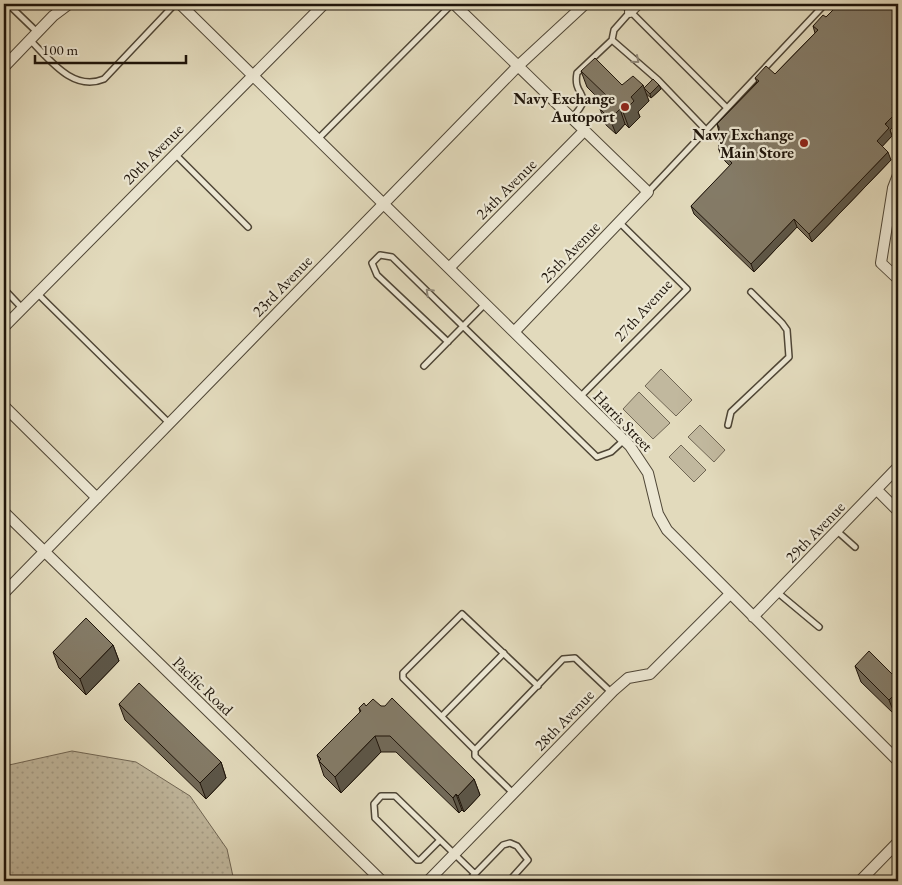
<svg xmlns="http://www.w3.org/2000/svg" width="902" height="885" font-family="'EB Garamond',serif">
	<style>
		.park { fill: url(#park-dots); stroke: #706654 }
		.pitch { fill: #c1b89e; stroke: #706654 }
		.lines { fill: none; stroke-linecap: round; stroke-linejoin: round }
		.service-casing { stroke: #4f4636; stroke-width: 8 }
		.minor-casing { stroke: #4f4636; stroke-width: 12 }
		.service { stroke: #ece7d3; stroke-width: 5 }
		.minor { stroke: #ece7d3; stroke-width: 10 }
		.wall { fill: #726a59; stroke: #1e140a }
		.shaded-wall { fill: #5c5648; stroke: #1e140a }
		.building { fill: #847b67; stroke: #1e140a }
		.oneway { stroke: #8f8879 }
		.poi-dot { fill: #8f2418; stroke: #ece7d3; stroke-width: 2 }
		.labels { text-anchor: middle; dominant-baseline: central; stroke-width: 4.5; stroke-linejoin: round; paint-order: stroke }
		.poi-label { font-size: 16px; font-weight: bold; fill: #1e140a; stroke: #ece7d3; text-anchor: end }
		.street-label { font-size: 16px; fill: #1e140a; stroke: #ece7d3 }
	</style>
	<defs>
		<pattern id="park-dots" width="8" height="8" patternUnits="userSpaceOnUse" patternTransform="scale(1.25)"><rect width="8" height="8" fill="#c1b89e"/><path d="M2 2h.1M6 6h.1" fill="none" stroke="#a59d87" stroke-width="1.8" stroke-linecap="round"/></pattern>
	</defs>
	<rect width="100%" height="100%" fill="#e2dabc"/>
	<filter id="stains"><feTurbulence type="fractalNoise" baseFrequency=".004" numOctaves="4"/><feColorMatrix values="0 0 0 0 .2 0 0 0 0 .09 0 0 0 0 .02 0 0 0 .5 -.17"/></filter>
	<radialGradient id="worn" r=".72"><stop offset=".6" stop-color="#630" stop-opacity="0"/><stop offset="1" stop-color="#630" stop-opacity=".3"/></radialGradient>
	<path class="park" d="M 72,751 L 136,762 L 190,796 L 227,849 L 234,881 L 4,881 L 4,768 L 9,765 Z"/>
	<path class="pitch" d="M 661,369 L 692,400 L 676,416 L 645,386 Z
		M 639,392 L 670,423 L 653,439 L 623,409 Z
		M 700,425 L 725,450 L 714,462 L 688,437 Z
		M 681,445 L 706,470 L 694,482 L 669,457 Z"/>
	<g class="lines">
		<defs>
			<path id="service" d="M 8,4 L 37,32
				M 623,4 L 726,107
				M 630,12 L 614,30 L 612,40 L 658,80 L 705,129
				M 30,40 C 50,60 73,92 104,79 L 175,4
				M 571,119 C 597,91 572,99 577,73 L 612,40
				M 318,139 L 452,4
				M 175,154 L 248,227
				M 648,192 L 825,4
				M 4,289 L 22,308
				M 38,294 L 169,423
				M 448,342 L 377,275 L 372,263 L 380,255 L 392,257 L 597,457 L 611,452 L 624,440
				M 424,366 L 485,304
				M 580,397 L 687,289 L 619,222
				M 728,425 L 731,412 L 789,357 L 787,330 L 782,323 L 751,292
				M 837,531 L 855,547
				M 777,592 L 819,627
				M 442,716 L 504,653
				M 475,750 L 403,678 L 403,673 L 462,614 L 538,686
				M 513,793 L 475,756 L 475,750 L 563,659 L 575,658 L 612,693
				M 440,840 L 420,860 L 417,860 L 375,818 L 374,804 L 381,796 L 395,796 L 475,874
				M 468,881 L 503,845 L 510,843 L 517,846 L 528,860 L 509,881"/>
			<path id="minor" d="M 180,4 L 630,446 L 648,473 L 658,514 L 667,530 L 898,761
				M 454,4 L 648,192 L 514,332
				M 630,12 L 638,4
				M 4,67 L 53,16 L 69,4
				M 898,175 L 893,188 L 881,263 L 898,279
				M 449,268 L 584,131
				M 4,327 L 324,4
				M 4,406 L 97,498
				M 877,490 L 898,511
				M 4,512 L 382,881
				M 4,593 L 518,66 L 585,4
				M 753,617 L 898,467
				M 428,881 L 613,691 L 628,678 L 650,674 L 730,594
				M 860,881 L 898,842"/>
		</defs>
		<use href="#service" class="service-casing"/>
		<use href="#minor" class="minor-casing"/>
		<use href="#service" class="service"/>
		<use href="#minor" class="minor"/>
	</g>
	<path class="wall" d="M 898,4 L 898,109 L 896,111 L 898,117 L 896,119 L 897,123 L 890,130 L 892,136 L 882,146 L 891,160 L 812,242 L 797,227 L 754,272 L 694,214 L 691,206 L 730,166 L 722,158 L 719,150 L 719,132 L 717,124 L 757,82 L 755,78 L 775,74 L 815,33 L 813,26 L 826,17 Z
		M 581,71 L 622,85 L 643,85 L 644,88 L 659,85 L 661,89 L 651,98 L 645,93 L 649,101 L 638,112 L 640,117 L 629,128 L 625,124 L 616,134 L 606,125 L 600,109 L 604,104 L 587,87 Z
		M 113,645 L 119,661 L 86,695 L 59,668 L 53,652 Z
		M 855,666 L 895,677 L 898,674 L 898,712 L 895,715 L 861,682 Z
		M 119,704 L 221,762 L 226,778 L 206,799 L 125,720 Z
		M 366,706 L 381,706 L 474,779 L 480,795 L 464,812 L 462,810 L 459,813 L 396,752 L 381,752 L 341,793 L 324,776 L 317,755 L 360,712 L 359,708 Z"/>
	<path class="shaded-wall" d="M 643,85 L 649,101 L 638,112 L 640,117 L 629,128 L 623,112 L 631,97 Z
		M 659,85 L 661,89 L 651,98 L 650,94 Z
		M 898,98 L 898,109 L 896,111 L 898,117 L 896,119 L 897,123 L 890,130 L 892,136 L 880,149 L 877,141 L 892,112 L 892,105 Z
		M 620,109 L 625,124 L 616,134 L 610,119 Z
		M 888,152 L 891,160 L 812,242 L 809,234 Z
		M 794,219 L 797,227 L 754,272 L 751,264 Z
		M 4,550 L 9,565 L 4,570 Z
		M 113,645 L 119,661 L 86,695 L 80,679 Z
		M 894,695 L 898,707 L 896,707 L 898,712 L 895,715 L 889,700 Z
		M 375,736 L 381,752 L 341,793 L 335,777 Z
		M 221,762 L 226,778 L 206,799 L 200,783 Z
		M 474,779 L 480,795 L 464,812 L 458,796 Z
		M 456,794 L 462,810 L 459,813 L 453,798 Z"/>
	<path class="building" d="M 839,4 L 898,4 L 898,98 L 892,105 L 896,108 L 892,112 L 894,115 L 885,124 L 889,128 L 877,141 L 888,152 L 809,234 L 794,219 L 751,264 L 691,206 L 732,163 L 719,150 L 719,127 L 717,124 L 759,81 L 755,78 L 766,66 L 775,74 L 818,30 L 813,26 L 823,15 L 826,17 Z
		M 595,58 L 622,85 L 633,76 L 643,85 L 631,97 L 634,101 L 623,112 L 620,109 L 610,119 L 600,109 L 609,98 L 581,71 Z
		M 653,79 L 659,85 L 650,94 L 644,88 Z
		M 86,618 L 113,645 L 80,679 L 53,652 Z
		M 869,651 L 895,677 L 898,674 L 898,699 L 894,695 L 889,700 L 855,666 Z
		M 139,683 L 221,762 L 200,783 L 119,704 Z
		M 392,698 L 474,779 L 458,796 L 456,794 L 453,798 L 390,736 L 375,736 L 335,777 L 319,761 L 321,759 L 317,755 L 361,711 L 359,708 L 364,703 L 366,706 L 373,699 L 381,706 L 385,706 Z"/>
	<defs><path id="oneway-chevron" d="M-2-3.5L2.5 0L-2 3.5" fill="none" stroke-width="1.6" stroke-linecap="round" stroke-linejoin="round" transform="scale(1.25)"/></defs>
	<g class="oneway">
		<use href="#oneway-chevron" transform="translate(636 60) rotate(41)"/>
		<use href="#oneway-chevron" transform="translate(429 292) rotate(-136)"/>
	</g>
	<g class="poi-dot">
		<circle cx="625" cy="107" r="5"/>
		<circle cx="804" cy="143" r="5"/>
	</g>
	<g class="labels">
		<g class="poi-label">
			<text x="615" y="98">Navy Exchange<tspan x="615" dy="18">Autoport</tspan></text>
			<text x="794" y="134">Navy Exchange<tspan x="794" dy="18">Main Store</tspan></text>
		</g>
		<g class="street-label">
			<text transform="translate(153 154) rotate(-45)">20th Avenue</text>
			<text transform="translate(506 189) rotate(-45)">24th Avenue</text>
			<text transform="translate(570 252) rotate(-46)">25th Avenue</text>
			<text transform="translate(282 286) rotate(-46)">23rd Avenue</text>
			<text transform="translate(643 310) rotate(-48)">27th Avenue</text>
			<text transform="translate(623 421) rotate(46)">Harris Street</text>
			<text transform="translate(815 532) rotate(-46)">29th Avenue</text>
			<text transform="translate(203 686) rotate(44)">Pacific Road</text>
			<text transform="translate(564 720) rotate(-46)">28th Avenue</text>
		</g>
	</g>
	<rect width="902" height="885" fill="none" stroke="#e2dabc" stroke-width="20"/>
	<rect x="5" y="5" width="892" height="875" fill="none" stroke="#1e140a" stroke-width="2.5"/>
	<rect x="10" y="10" width="882" height="865" fill="none" stroke="#1e140a"/>
	<path d="M35 55v8h151v-8" fill="none" stroke="#1e140a" stroke-width="2.5"/>
	<text x="42" y="55" font-size="15" fill="#1e140a" stroke="#ece7d3" stroke-width="4" paint-order="stroke">100 m</text>
	<rect width="100%" height="100%" filter="url(#stains)"/>
	<rect width="100%" height="100%" fill="url(#worn)"/>
</svg>
